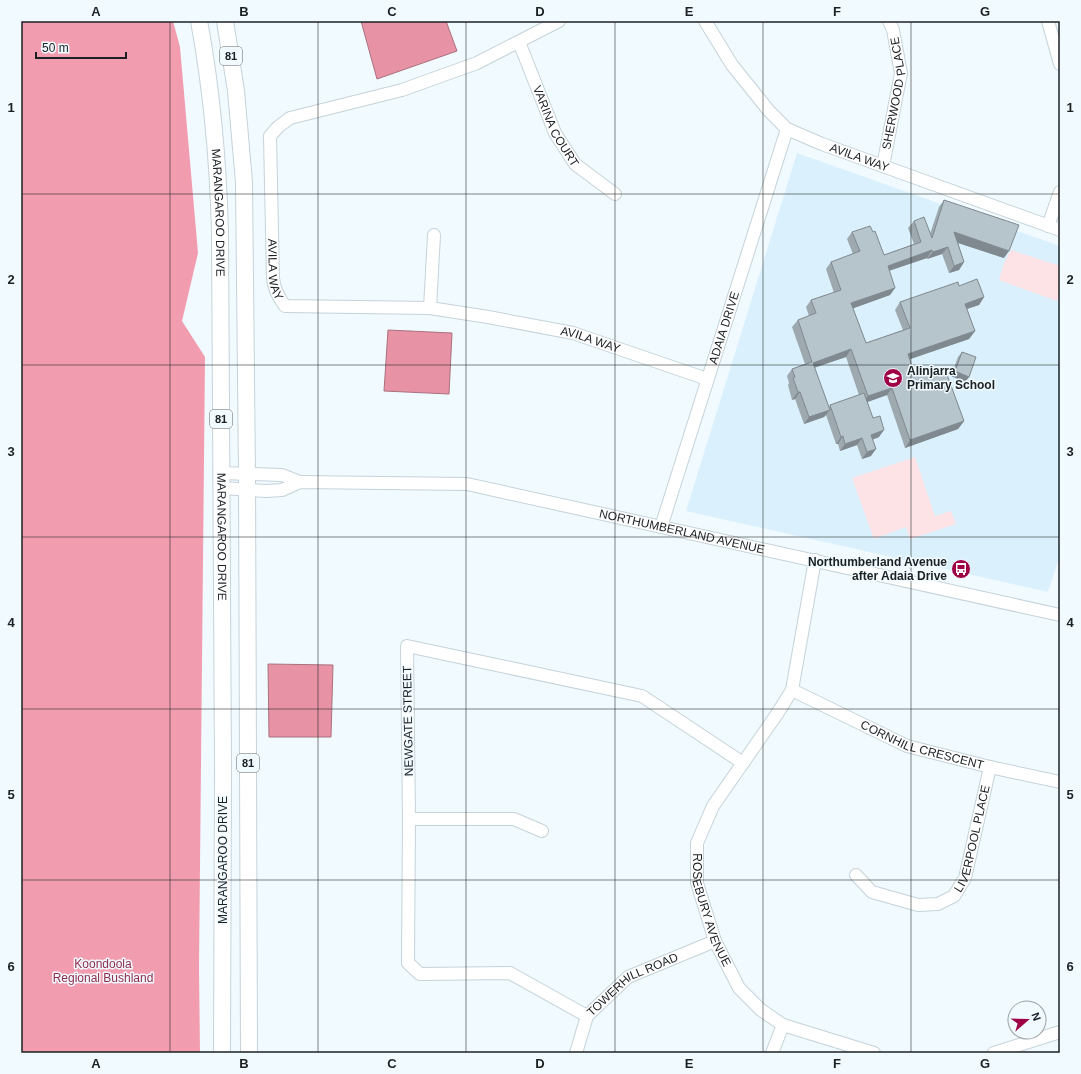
<svg xmlns="http://www.w3.org/2000/svg" width="1081" height="1074" font-family="Arial,sans-serif">
	<style>
		.built { fill: #daf1fd }
		.green { fill: #fde2e6 }
		.forest { fill: #f29daf }
		.water { fill: #e793a5; stroke: #aa707e }
		.lines { fill: none; stroke-linecap: round; stroke-linejoin: round }
		.minor-casing { stroke: #c5d3da; stroke-width: 14 }
		.major-casing { stroke: #c5d3da; stroke-width: 18 }
		.minor { stroke: #fff; stroke-width: 12 }
		.major { stroke: #fff; stroke-width: 16 }
		.wall { fill: #9da9af; fill-rule: evenodd }
		.shaded-wall { fill: #7f898f }
		.building { fill: #b6c4cc; stroke: #7f898f }
		.grid { fill: none; stroke: #1b2023; stroke-width: 1; stroke-opacity: 0.55 }
		.labels { text-anchor: middle; dominant-baseline: central; stroke-width: 3; stroke-linejoin: round; paint-order: stroke }
		.shield { fill: #f1faff; stroke: #5b6165; stroke-width: 1 }
		.shield-label { font-size: 11px; font-weight: bold; fill: #1b2023 }
		.street-label { font-size: 12px; fill: #1b2023; stroke: #f1faff }
		.poi-label { font-size: 12px; font-weight: bold; fill: #1b2023; stroke: #f1faff; text-anchor: start }
		.park-label { font-size: 12px; fill: #902e4b; stroke: #f1faff }
		.neatline { fill: none; stroke: #1b2023; stroke-width: 1.5 }
		.grid-label { font-size: 13px; text-anchor: middle; font-weight: bold; fill: #1b2023 }
	</style>
	<rect width="100%" height="100%" fill="#f1faff"/>
	<path class="built" d="M 797,153 L 1060,246 L 1060,555 L 1048,592 L 686,511 Z"/>
	<path class="green" d="M 1011,250 L 1060,266 L 1060,290 L 1057,301 L 999,280 L 1004,263 Z
		M 915,457 L 935,516 L 951,511 L 956,524 L 910,539 L 906,527 L 874,539 L 852,478 Z"/>
	<path class="forest" d="M 21,21 L 173,21 L 180,47 L 198,253 L 182,321 L 205,357 L 199,968 L 200,1053 L 21,1053 Z"/>
	<path class="water" d="M 361,21 L 446,21 L 457,51 L 377,79 Z
		M 388,330 L 452,333 L 449,394 L 384,391 Z
		M 268,664 L 333,665 L 331,737 L 269,737 Z"/>
	<g class="lines">
		<defs>
			<g id="minor">
				<path id="s1" d="M 559,21 L 477,63 L 402,90 L 290,118 L 278,127 L 270,136 L 273,278 C 274,289 278,297 285,306 L 430,308 L 488,317 L 573,333 L 707,379"/>
				<path id="s2" d="M 705,21 L 732,65 L 769,111 L 787,129 L 822,144 L 1060,230"/>
				<path d="M 1048,21 L 1060,64"/>
				<path id="s3" d="M 519,42 L 555,133 L 575,164 L 615,194"/>
				<path id="s4" d="M 883,166 L 901,73 L 893,30 L 889,21"/>
				<path d="M 1048,226 L 1060,192"/>
				<path d="M 430,308 L 434,235"/>
				<path d="M 222,473 L 282,475 L 300,482"/>
				<path id="s5" d="M 222,488 L 266,491 L 282,490 L 300,482 L 467,484 L 1060,615"/>
				<path id="s6" d="M 661,527 L 787,129"/>
				<path id="s7" d="M 815,560 L 792,690 L 777,714 L 713,806 L 697,843 L 697,883 L 715,941 L 739,988 L 761,1010 L 783,1025 L 874,1053"/>
				<path id="s8" d="M 792,690 L 907,746 L 990,767 L 1060,782"/>
				<path d="M 409,819 L 514,819 L 542,831"/>
				<path id="s9" d="M 856,875 L 872,892 L 918,905 L 938,904 L 954,896 L 965,878 L 990,767"/>
				<path d="M 587,1016 L 510,973 L 420,974 L 408,963 L 409,819 L 407,646 L 642,696 L 743,763"/>
				<path id="s10" d="M 576,1053 L 587,1016 L 628,977 L 715,941"/>
				<path d="M 772,1053 L 783,1025"/>
				<path d="M 994,1053 L 1060,1032"/>
			</g>
			<g id="major">
				<path id="s11" d="M 199,21 C 212,91 218,160 220,231 L 223,771 L 222,1053"/>
				<path d="M 225,21 L 236,91 L 244,182 L 247,474 L 249,1053"/>
			</g>
		</defs>
		<use href="#minor" class="minor-casing"/>
		<use href="#major" class="major-casing"/>
		<use href="#minor" class="minor"/>
		<use href="#major" class="major"/>
	</g>
	<path class="wall" d="M 944,200 L 1004,258 L 958,243 L 964,262 L 959,270 L 949,273 L 942,254 L 927,259 L 927,258 L 889,271 L 895,288 L 890,295 L 853,308 L 866,343 L 903,330 L 895,310 L 900,302 L 959,286 L 984,297 L 979,305 L 967,309 L 975,331 L 969,339 L 909,359 L 915,376 L 964,421 L 958,429 L 905,448 L 887,395 L 867,402 L 879,437 L 872,440 L 871,456 L 862,459 L 857,445 L 840,451 L 838,444 L 836,444 L 826,415 L 824,417 L 804,424 L 795,399 L 792,400 L 788,385 L 789,383 L 787,376 L 792,369 L 805,364 L 792,327 L 798,320 L 809,316 L 806,307 L 811,300 L 834,293 L 826,269 L 831,262 L 853,254 L 847,239 L 852,232 L 873,232 L 884,255 L 914,244 L 908,228 L 914,221 L 930,234 L 939,207 ZM 846,357 L 859,395 L 830,405 L 829,407 L 814,368 Z
		M 962,352 L 969,377 L 965,382 L 951,376 L 958,357 Z"/>
	<path class="shaded-wall" d="M 954,232 L 1009,251 L 1004,258 L 949,240 Z
		M 948,247 L 942,254 L 927,259 L 933,252 Z
		M 932,250 L 927,258 L 882,273 L 888,266 Z
		M 964,262 L 959,270 L 949,273 L 954,266 Z
		M 895,288 L 890,295 L 846,311 L 851,303 Z
		M 984,297 L 979,305 L 960,311 L 965,304 Z
		M 975,331 L 969,339 L 902,362 L 908,354 Z
		M 851,349 L 846,357 L 807,370 L 813,363 Z
		M 955,371 L 969,377 L 965,382 L 951,376 Z
		M 892,388 L 887,395 L 862,404 L 868,396 Z
		M 798,392 L 800,392 L 795,399 L 792,400 Z
		M 830,410 L 824,417 L 804,424 L 809,417 Z
		M 964,421 L 958,429 L 905,448 L 910,440 Z
		M 884,430 L 879,437 L 866,442 L 871,435 Z
		M 843,436 L 838,444 L 836,444 L 841,437 Z
		M 862,438 L 857,445 L 840,451 L 845,444 Z
		M 876,449 L 871,456 L 862,459 L 867,452 Z"/>
	<path class="building" d="M 944,200 L 1019,225 L 1009,251 L 954,232 L 964,262 L 954,266 L 948,247 L 933,252 L 932,250 L 888,266 L 895,288 L 851,303 L 866,343 L 910,328 L 900,302 L 958,282 L 959,286 L 977,279 L 984,297 L 965,304 L 975,331 L 908,354 L 915,376 L 933,369 L 938,372 L 946,372 L 964,421 L 910,440 L 892,388 L 868,396 L 851,349 L 813,363 L 830,410 L 809,417 L 800,392 L 798,392 L 793,378 L 795,377 L 792,369 L 812,362 L 798,320 L 816,313 L 811,300 L 841,290 L 831,262 L 860,251 L 852,232 L 870,226 L 873,232 L 875,231 L 884,255 L 921,242 L 914,221 L 924,217 L 932,238 Z
		M 962,352 L 976,357 L 969,377 L 955,371 Z
		M 864,393 L 873,418 L 880,416 L 884,430 L 871,435 L 876,449 L 867,452 L 862,438 L 845,444 L 843,436 L 841,437 L 830,405 Z"/>
	<path class="grid" d="M 170,21 L 170,1053M 318,21 L 318,1053M 466,21 L 466,1053M 615,21 L 615,1053M 763,21 L 763,1053M 911,21 L 911,1053M 21,194 L 1060,194M 21,365 L 1060,365M 21,537 L 1060,537M 21,709 L 1060,709M 21,880 L 1060,880"/>
	<defs>
		<symbol id="school-disc" viewBox="-11 -11 22 22"><circle r="9.5" fill="#9e0146" stroke="#f1faff"/><path d="M0-5L7-2L0 1L-7-2ZM-4 1L0 2.5L4 1V4Q0 6-4 4Z" fill="#fff"/></symbol>
		<symbol id="bus-disc" viewBox="-11 -11 22 22"><circle r="9.5" fill="#9e0146" stroke="#f1faff"/><path d="M-5-6H5V4H4V6H2V4H-2V6H-4V4H-5ZM-3.5-4V0h7V-4ZM-3.5 1.2v1.5H-2V1.2ZM2 1.2v1.5H3.5V1.2Z" fill="#fff"/></symbol>
	</defs>
	<g fill-rule="evenodd">
		<use href="#school-disc" x="882" y="367" width="22" height="22"/>
		<use href="#bus-disc" x="950" y="558" width="22" height="22"/>
	</g>
	<g class="labels">
		<g class="shield">
			<rect x="220" y="47" width="22" height="18" rx="3"/>
			<rect x="210" y="410" width="22" height="18" rx="3"/>
			<rect x="237" y="754" width="22" height="18" rx="3"/>
		</g>
		<g class="shield-label">
			<text x="231" y="56">81</text>
			<text x="221" y="419">81</text>
			<text x="248" y="763">81</text>
		</g>
		<g class="street-label">
			<text stroke="none"><textPath href="#s4" startOffset="74">SHERWOOD PLACE</textPath></text>
			<text stroke="none"><textPath href="#s3" startOffset="92">VARINA COURT</textPath></text>
			<text stroke="none"><textPath href="#s2" startOffset="214">AVILA WAY</textPath></text>
			<text stroke="none"><textPath href="#s11" startOffset="193">MARANGAROO DRIVE</textPath></text>
			<text stroke="none"><textPath href="#s1" startOffset="448">AVILA WAY</textPath></text>
			<text stroke="none"><textPath href="#s6" startOffset="209">ADAIA DRIVE</textPath></text>
			<text stroke="none"><textPath href="#s1" startOffset="796">AVILA WAY</textPath></text>
			<text stroke="none"><textPath href="#s5" startOffset="467">NORTHUMBERLAND AVENUE</textPath></text>
			<text stroke="none"><textPath href="#s11" startOffset="517">MARANGAROO DRIVE</textPath></text>
			<text transform="translate(408 721) rotate(-91)">NEWGATE STREET</text>
			<text stroke="none"><textPath href="#s8" startOffset="142">CORNHILL CRESCENT</textPath></text>
			<text stroke="none"><textPath href="#s9" startOffset="170">LIVERPOOL PLACE</textPath></text>
			<text transform="translate(223 860) rotate(-90)">MARANGAROO DRIVE</text>
			<text stroke="none"><textPath href="#s7" startOffset="382">ROSEBURY AVENUE</textPath></text>
			<text stroke="none"><textPath href="#s10" startOffset="95">TOWERHILL ROAD</textPath></text>
		</g>
		<g class="poi-label">
			<text x="907" y="371">Alinjarra<tspan x="907" dy="14">Primary School</tspan></text>
			<text x="947" y="562" text-anchor="end">Northumberland Avenue<tspan x="947" dy="14">after Adaia Drive</tspan></text>
		</g>
		<g class="park-label">
			<text x="103" y="964">Koondoola<tspan x="103" dy="14">Regional Bushland</tspan></text>
		</g>
	</g>
	<rect width="1081" height="1074" fill="none" stroke="#f1faff" stroke-width="44"/>
	<g transform="translate(1027 1020) rotate(70)"><circle r="19" fill="#f1faff" stroke="#9ba3a7"/>
	<path d="M0-3L7 15L0 10L-7 15Z" fill="#9e0146"/>
	<text y="-6" font-size="11" font-weight="bold" text-anchor="middle" fill="#1b2023">N</text>
	</g>
	<path d="M36 52v6h90v-6" fill="none" stroke="#1b2023" stroke-width="2"/>
	<text x="42" y="52" font-size="12" fill="#1b2023" stroke="#f1faff" stroke-width="3" paint-order="stroke">50 m</text>
	<rect x="22" y="22" width="1037" height="1030" class="neatline"/>
	<g class="grid-label">
		<text x="96" y="16">A</text>
		<text x="244" y="16">B</text>
		<text x="392" y="16">C</text>
		<text x="540" y="16">D</text>
		<text x="689" y="16">E</text>
		<text x="837" y="16">F</text>
		<text x="985" y="16">G</text>
		<text x="11" y="112">1</text>
		<text x="1070" y="112">1</text>
		<text x="11" y="284">2</text>
		<text x="1070" y="284">2</text>
		<text x="11" y="456">3</text>
		<text x="1070" y="456">3</text>
		<text x="11" y="627">4</text>
		<text x="1070" y="627">4</text>
		<text x="11" y="799">5</text>
		<text x="1070" y="799">5</text>
		<text x="11" y="971">6</text>
		<text x="1070" y="971">6</text>
		<text x="96" y="1068">A</text>
		<text x="244" y="1068">B</text>
		<text x="392" y="1068">C</text>
		<text x="540" y="1068">D</text>
		<text x="689" y="1068">E</text>
		<text x="837" y="1068">F</text>
		<text x="985" y="1068">G</text>
	</g>
</svg>
